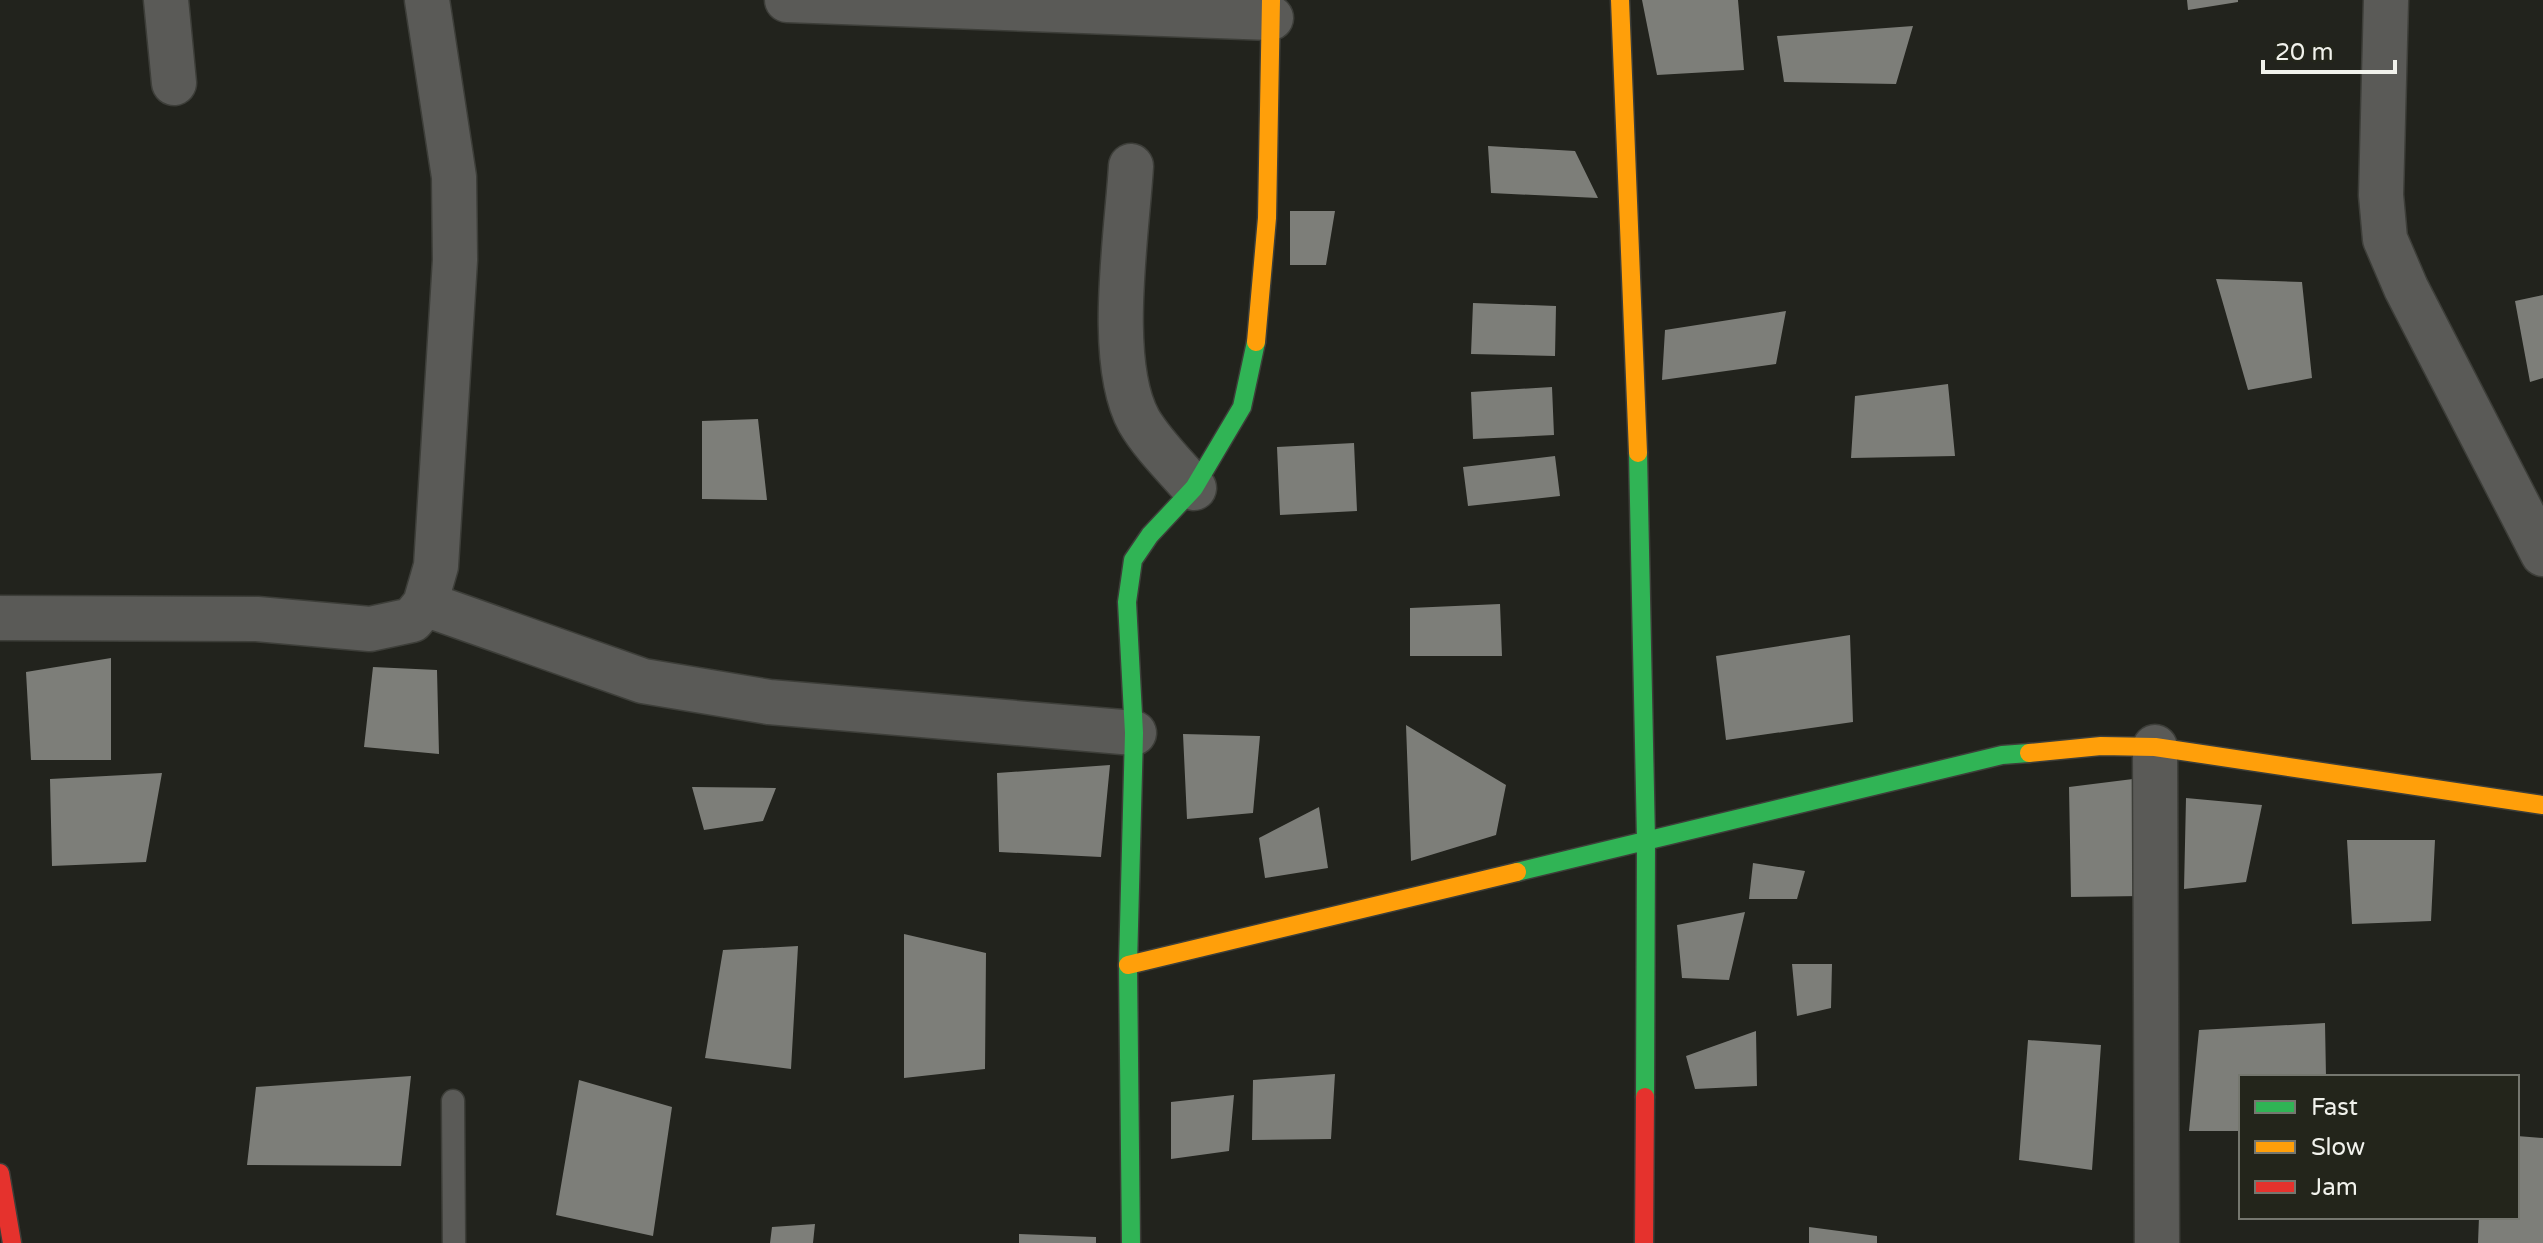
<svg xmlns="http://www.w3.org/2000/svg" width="2543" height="1243" font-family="'Varela Round',sans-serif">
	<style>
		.building { fill: #7d7e79 }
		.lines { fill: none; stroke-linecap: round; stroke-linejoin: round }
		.lane-casing { stroke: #3d3e39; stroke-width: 25 }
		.street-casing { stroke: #3d3e39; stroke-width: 47 }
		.fast-casing { stroke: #3d3e39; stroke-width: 21 }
		.slow-casing { stroke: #3d3e39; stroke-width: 21 }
		.jam-casing { stroke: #3d3e39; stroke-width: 21 }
		.lane { stroke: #5a5a57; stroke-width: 22 }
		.street { stroke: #5a5a57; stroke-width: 44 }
		.fast { stroke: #30b455; stroke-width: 18 }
		.slow { stroke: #ff9f0a; stroke-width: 18 }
		.jam { stroke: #e5322d; stroke-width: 18 }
	</style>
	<rect width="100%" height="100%" fill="#22231d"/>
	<path class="building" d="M 1642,0 L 1738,0 L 1744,70 L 1657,75 Z
		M 2187,0 L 2238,0 L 2238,2 L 2188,10 Z
		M 1913,26 L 1896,84 L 1784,82 L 1777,36 Z
		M 1488,146 L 1575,151 L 1598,198 L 1491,193 Z
		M 1290,211 L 1335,211 L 1326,265 L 1290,265 Z
		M 2216,279 L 2302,282 L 2312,378 L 2248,390 Z
		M 2543,295 L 2543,378 L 2530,382 L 2515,301 Z
		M 1473,303 L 1556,306 L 1555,356 L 1471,354 Z
		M 1786,311 L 1776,364 L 1662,380 L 1665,330 Z
		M 1948,384 L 1955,456 L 1851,458 L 1855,396 Z
		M 1552,387 L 1554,435 L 1473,439 L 1471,392 Z
		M 758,419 L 767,500 L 702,499 L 702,421 Z
		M 1354,443 L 1357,511 L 1280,515 L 1277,447 Z
		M 1555,456 L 1560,496 L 1468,506 L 1463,467 Z
		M 1500,604 L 1502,656 L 1410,656 L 1410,608 Z
		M 1850,635 L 1853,722 L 1726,740 L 1716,656 Z
		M 111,658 L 111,760 L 31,760 L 26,672 Z
		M 373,667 L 437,670 L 439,754 L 364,747 Z
		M 1406,725 L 1506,785 L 1496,835 L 1411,861 Z
		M 1183,734 L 1260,736 L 1253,813 L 1187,819 Z
		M 1110,765 L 1101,857 L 999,852 L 997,773 Z
		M 162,773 L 146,862 L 52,866 L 50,779 Z
		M 2141,778 L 2142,896 L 2071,897 L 2069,787 Z
		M 692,787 L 776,788 L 763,821 L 704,830 Z
		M 2186,798 L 2262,805 L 2246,882 L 2184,889 Z
		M 1319,807 L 1328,868 L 1265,878 L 1259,838 Z
		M 2347,840 L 2435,840 L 2431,921 L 2352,924 Z
		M 1753,863 L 1805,871 L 1797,899 L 1749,899 Z
		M 1745,912 L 1729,980 L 1682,978 L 1677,925 Z
		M 904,934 L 986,953 L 985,1069 L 904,1078 Z
		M 798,946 L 791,1069 L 705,1058 L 723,950 Z
		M 1792,964 L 1832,964 L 1831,1008 L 1797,1016 Z
		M 2325,1023 L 2326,1077 L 2241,1077 L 2241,1131 L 2189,1131 L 2199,1030 Z
		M 1756,1031 L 1757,1086 L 1695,1089 L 1686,1056 Z
		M 2028,1040 L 2101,1045 L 2092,1170 L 2019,1160 Z
		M 1335,1074 L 1331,1139 L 1252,1140 L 1253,1080 Z
		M 411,1076 L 401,1166 L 247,1165 L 256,1087 Z
		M 579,1080 L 672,1107 L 653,1236 L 556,1215 Z
		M 1234,1095 L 1229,1151 L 1171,1159 L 1171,1102 Z
		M 2517,1136 L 2543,1138 L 2543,1243 L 2478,1243 L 2479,1217 L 2517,1217 Z
		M 815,1224 L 813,1243 L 770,1243 L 772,1227 Z
		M 1809,1227 L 1877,1236 L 1877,1243 L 1809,1243 Z
		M 1019,1234 L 1096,1237 L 1096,1243 L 1019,1243 Z"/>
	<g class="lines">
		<defs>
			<path id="lane" d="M 453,1101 L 454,1243"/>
			<path id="street" d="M 166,0 L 174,83
				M 787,0 L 1271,18
				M 2386,0 L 2381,195 L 2385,239 L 2406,288 L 2543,554
				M 1131,166 C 1127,234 1106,361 1139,421 C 1153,445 1176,467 1194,488
				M 425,604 L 643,681 L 769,702 L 1134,733
				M 0,618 L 257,619 L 370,629 L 412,620 L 425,604 L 436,566 L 455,260 L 454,177 L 427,0
				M 2155,747 L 2157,1243"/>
			<path id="fast" d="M 1638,453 L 1646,840 L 1645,1097
				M 1517,872 L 2002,755 L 2029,753
				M 1131,1243 L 1128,965 L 1134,733 L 1127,602 L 1133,560 L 1150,535 L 1194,488 L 1242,407 L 1256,342"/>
			<path id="slow" d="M 1620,0 L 1638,453
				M 1256,342 L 1267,218 L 1271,0
				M 2029,753 L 2101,746 L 2155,747 L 2543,805
				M 1128,965 L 1517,872"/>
			<path id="jam" d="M 0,1173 L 12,1243
				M 1644,1243 L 1645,1097"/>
		</defs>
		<use href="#lane" class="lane-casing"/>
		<use href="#street" class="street-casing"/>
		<use href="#fast" class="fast-casing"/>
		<use href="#slow" class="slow-casing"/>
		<use href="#jam" class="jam-casing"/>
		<use href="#lane" class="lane"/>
		<use href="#street" class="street"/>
		<use href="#fast" class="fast"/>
		<use href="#slow" class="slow"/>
		<use href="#jam" class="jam"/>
	</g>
	<rect x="2239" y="1075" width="280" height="144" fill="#23251b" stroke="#75776f" stroke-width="2"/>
	<rect x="2255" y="1101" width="40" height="12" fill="#30b455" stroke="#75776f" stroke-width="2"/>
	<text x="2311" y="1115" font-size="24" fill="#f1f2ec">Fast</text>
	<rect x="2255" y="1141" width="40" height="12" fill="#ff9f0a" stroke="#75776f" stroke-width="2"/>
	<text x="2311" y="1155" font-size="24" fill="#f1f2ec">Slow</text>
	<rect x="2255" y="1181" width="40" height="12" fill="#e5322d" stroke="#75776f" stroke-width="2"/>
	<text x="2311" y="1195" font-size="24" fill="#f1f2ec">Jam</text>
	<path d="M2263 60v12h132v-12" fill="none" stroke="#f1f2ec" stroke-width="4"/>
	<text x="2275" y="60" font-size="24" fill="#f1f2ec" stroke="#23251b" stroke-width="6" paint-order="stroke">20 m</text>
</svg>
